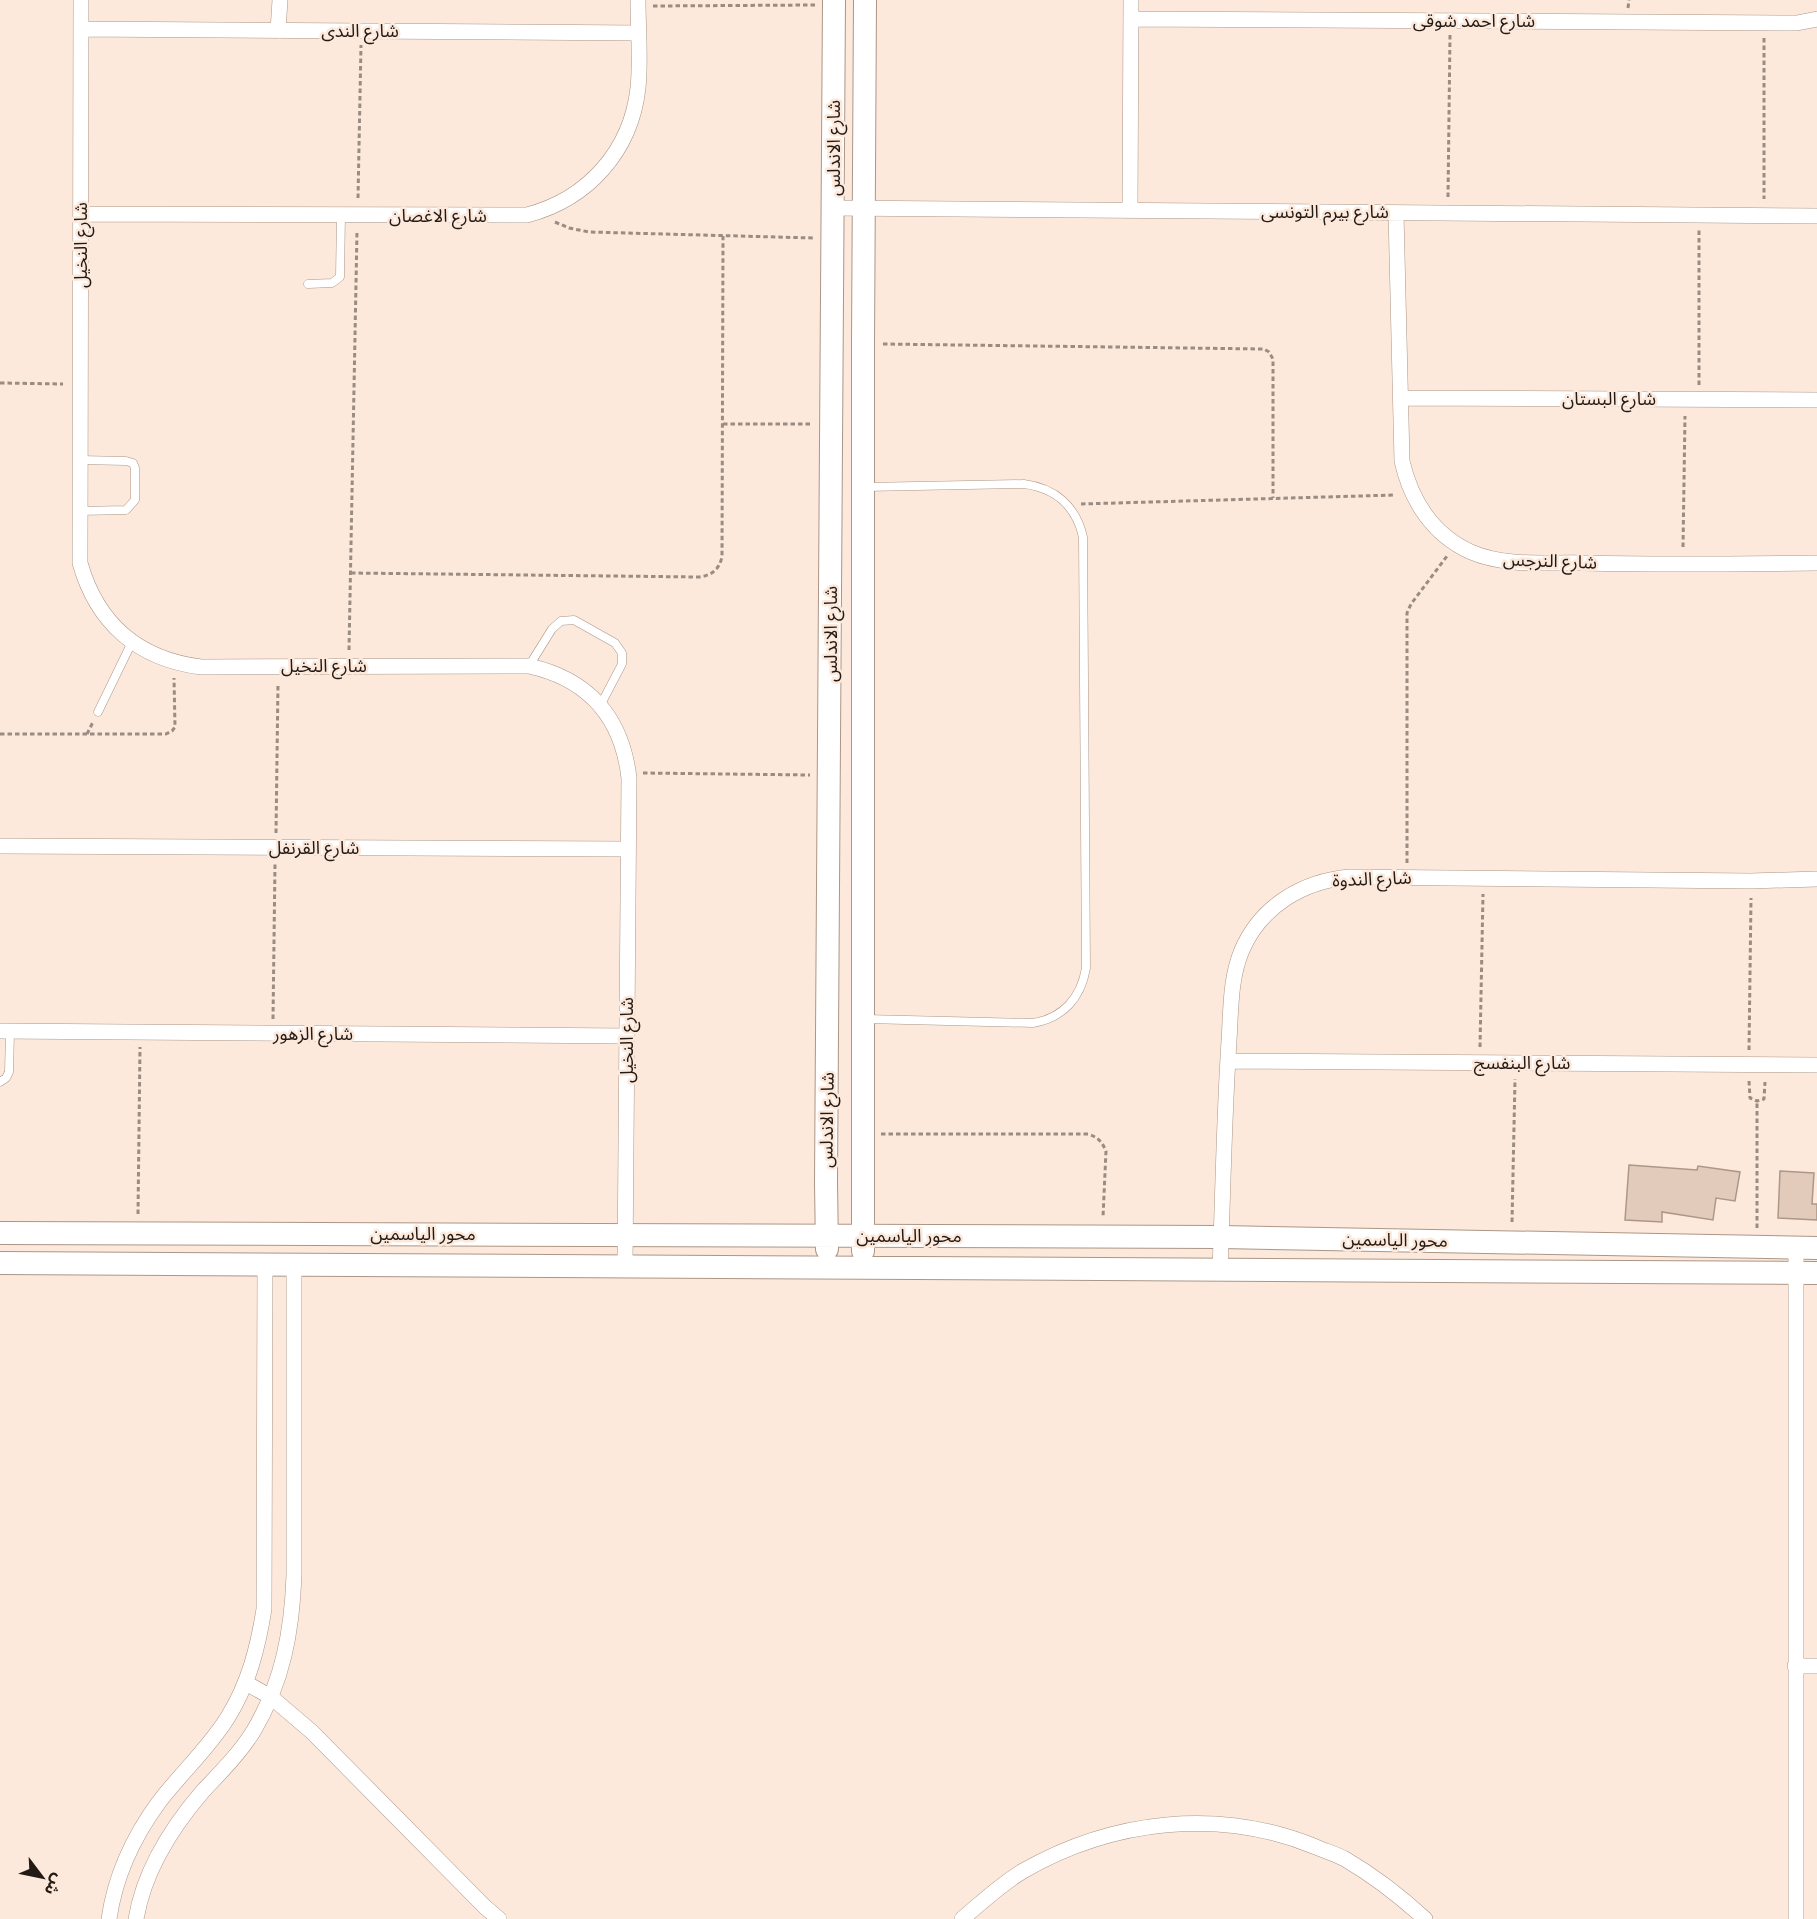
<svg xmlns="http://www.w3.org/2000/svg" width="1817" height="1919" font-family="'Fira Sans Condensed','Noto Sans Arabic',sans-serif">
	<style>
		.building { fill: #e2cbba; stroke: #ad9787; stroke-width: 1.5 }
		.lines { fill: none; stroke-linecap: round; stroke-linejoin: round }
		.lane-casing { stroke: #ac9686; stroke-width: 9 }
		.street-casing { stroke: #ac9686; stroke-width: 16 }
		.secondary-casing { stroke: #ac9686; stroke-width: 24 }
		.path { stroke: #9a8c82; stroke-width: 3; stroke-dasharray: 4.5 3; stroke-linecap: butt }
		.lane { stroke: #fff; stroke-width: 8 }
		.street { stroke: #fff; stroke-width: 15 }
		.secondary { stroke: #fff; stroke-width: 22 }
		.labels { text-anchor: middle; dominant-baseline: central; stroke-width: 5; stroke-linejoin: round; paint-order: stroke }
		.street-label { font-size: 18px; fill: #231a14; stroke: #fce9dc }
	</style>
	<rect width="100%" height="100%" fill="#fce9dc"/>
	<path class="building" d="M 1629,1165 L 1697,1170 L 1698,1166 L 1740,1172 L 1735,1201 L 1716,1198 L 1713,1220 L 1662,1212 L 1662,1222 L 1625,1220 Z
		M 1780,1171 L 1814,1173 L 1812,1204 L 1817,1204 L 1817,1220 L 1778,1218 Z"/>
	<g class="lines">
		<defs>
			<path id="lane" d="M 308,284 L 332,283 L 340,277 L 341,215
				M 80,511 L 126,510 L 135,500 L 135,468 L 133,463 L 126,461 L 80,460
				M 529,666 L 552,629 L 561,621 L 574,620 L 615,643 L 622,653 L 622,664 L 600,706
				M 98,712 L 132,642
				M 865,1019 L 1033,1023 C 1063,1018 1081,998 1086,968 L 1083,537 C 1076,506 1055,488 1024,484 L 865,487
				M 0,1082 L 6,1078 L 9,1072 L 10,1032"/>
			<path id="street" d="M 81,0 L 80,563 C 97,623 138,659 201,667 L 529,666 C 588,679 622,717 629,778 L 625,1267
				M 1131,19 L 1797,23 L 1817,19
				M 81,29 L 639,33
				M 278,31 L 280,0
				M 833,208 L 1817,216
				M 1130,211 L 1131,0
				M 1396,213 L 1402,461 C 1411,501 1433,535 1471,552 C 1506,567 1547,562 1584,563 C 1662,565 1739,564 1817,563
				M 81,214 L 527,215 C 588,199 631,151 638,88 C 641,59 638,29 638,0
				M 1401,398 L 1817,400
				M 0,846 L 628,849
				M 0,1031 L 627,1036
				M 1228,1061 L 1817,1065
				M 1796,1248 L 1796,1919
				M 1220,1270 C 1223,1193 1224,1117 1229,1041 C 1231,1010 1230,978 1242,950 C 1261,906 1303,881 1350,877 L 1751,881 L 1817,879
				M 1795,1666 L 1817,1666
				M 246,1683 L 271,1697 L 312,1732 L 485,1907 L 499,1919
				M 109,1919 C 115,1877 134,1836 159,1802 C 181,1773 209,1748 228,1717 C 249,1683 258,1647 264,1609 L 265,1265
				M 136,1919 C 144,1871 172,1827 203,1791 C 221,1772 239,1754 253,1732 C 283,1682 292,1631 294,1575 L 294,1265
				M 962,1919 C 981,1903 1001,1884 1023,1871 C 1112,1820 1219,1807 1316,1847 C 1325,1851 1336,1854 1345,1859 C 1374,1876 1400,1896 1425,1919"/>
			<path id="secondary" d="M 0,1233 L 1221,1237 L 1817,1248
				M 827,1249 L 826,1183 L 834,0
				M 863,1251 L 863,344 L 865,0
				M 0,1263 L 1817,1273"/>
		</defs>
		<use href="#lane" class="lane-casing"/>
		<use href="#street" class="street-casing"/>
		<use href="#secondary" class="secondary-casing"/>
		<path class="path" d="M 653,6 L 815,5
			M 1628,8 L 1629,0
			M 1764,38 L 1764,199
			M 1448,197 L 1450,35
			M 358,198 L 361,45
			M 555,222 L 569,228 L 589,232 L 813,238
			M 883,344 L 1264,349 L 1269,352 L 1273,359 L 1273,498
			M 0,383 L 63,384
			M 1699,385 L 1699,230
			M 723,424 L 812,424
			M 1081,504 L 1395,495
			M 1683,547 L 1685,416
			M 351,573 L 698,577 C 711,576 719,570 722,557 L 723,236
			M 349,650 L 357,231
			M 0,734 L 166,734 L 172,731 L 175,727 L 174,678
			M 87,734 L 93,722
			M 643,773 L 810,775
			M 276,833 L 278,683
			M 1407,863 L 1407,613 L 1411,604 L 1447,556
			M 273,1019 L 275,863
			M 1480,1047 L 1483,894
			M 1749,1050 L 1751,898
			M 1749,1081 L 1750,1098 L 1757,1101 L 1764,1099 L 1765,1082
			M 881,1134 L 1088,1134 C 1098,1137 1102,1142 1106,1151 L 1103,1217
			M 138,1214 L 140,1047
			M 1512,1222 L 1515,1079
			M 1757,1228 L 1757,1101"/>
		<use href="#lane" class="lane"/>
		<use href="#street" class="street"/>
		<use href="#secondary" class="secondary"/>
	</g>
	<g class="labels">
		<g class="street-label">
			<text x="1474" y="21">شارع احمد شوقى</text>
			<text x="360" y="31">شارع الندى</text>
			<text transform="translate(834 148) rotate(-90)">شارع الاندلس</text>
			<text x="1325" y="212">شارع بيرم التونسى</text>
			<text x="438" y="216">شارع الاغصان</text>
			<text transform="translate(81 245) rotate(-90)">شارع النخيل</text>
			<text x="1609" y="399">شارع البستان</text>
			<text transform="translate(1550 561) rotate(2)">شارع النرجس</text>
			<text transform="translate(831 634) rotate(-90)">شارع الاندلس</text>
			<text x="324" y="666">شارع النخيل</text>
			<text x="314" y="848">شارع القرنفل</text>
			<text transform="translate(1372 879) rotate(-2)">شارع الندوة</text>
			<text x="313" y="1034">شارع الزهور</text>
			<text transform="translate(627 1040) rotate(-90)">شارع النخيل</text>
			<text x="1522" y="1063">شارع البنفسج</text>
			<text transform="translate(827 1120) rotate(-89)">شارع الاندلس</text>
			<text x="423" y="1234">محور الياسمين</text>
			<text x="909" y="1236">محور الياسمين</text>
			<text transform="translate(1395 1240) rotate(1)">محور الياسمين</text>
		</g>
	</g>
	<g transform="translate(42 1877) rotate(122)" stroke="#fce9dc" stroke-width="4.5" paint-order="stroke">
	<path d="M0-4.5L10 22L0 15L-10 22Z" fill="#231a14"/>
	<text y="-9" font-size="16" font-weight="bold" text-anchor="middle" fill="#231a14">ش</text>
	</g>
</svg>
